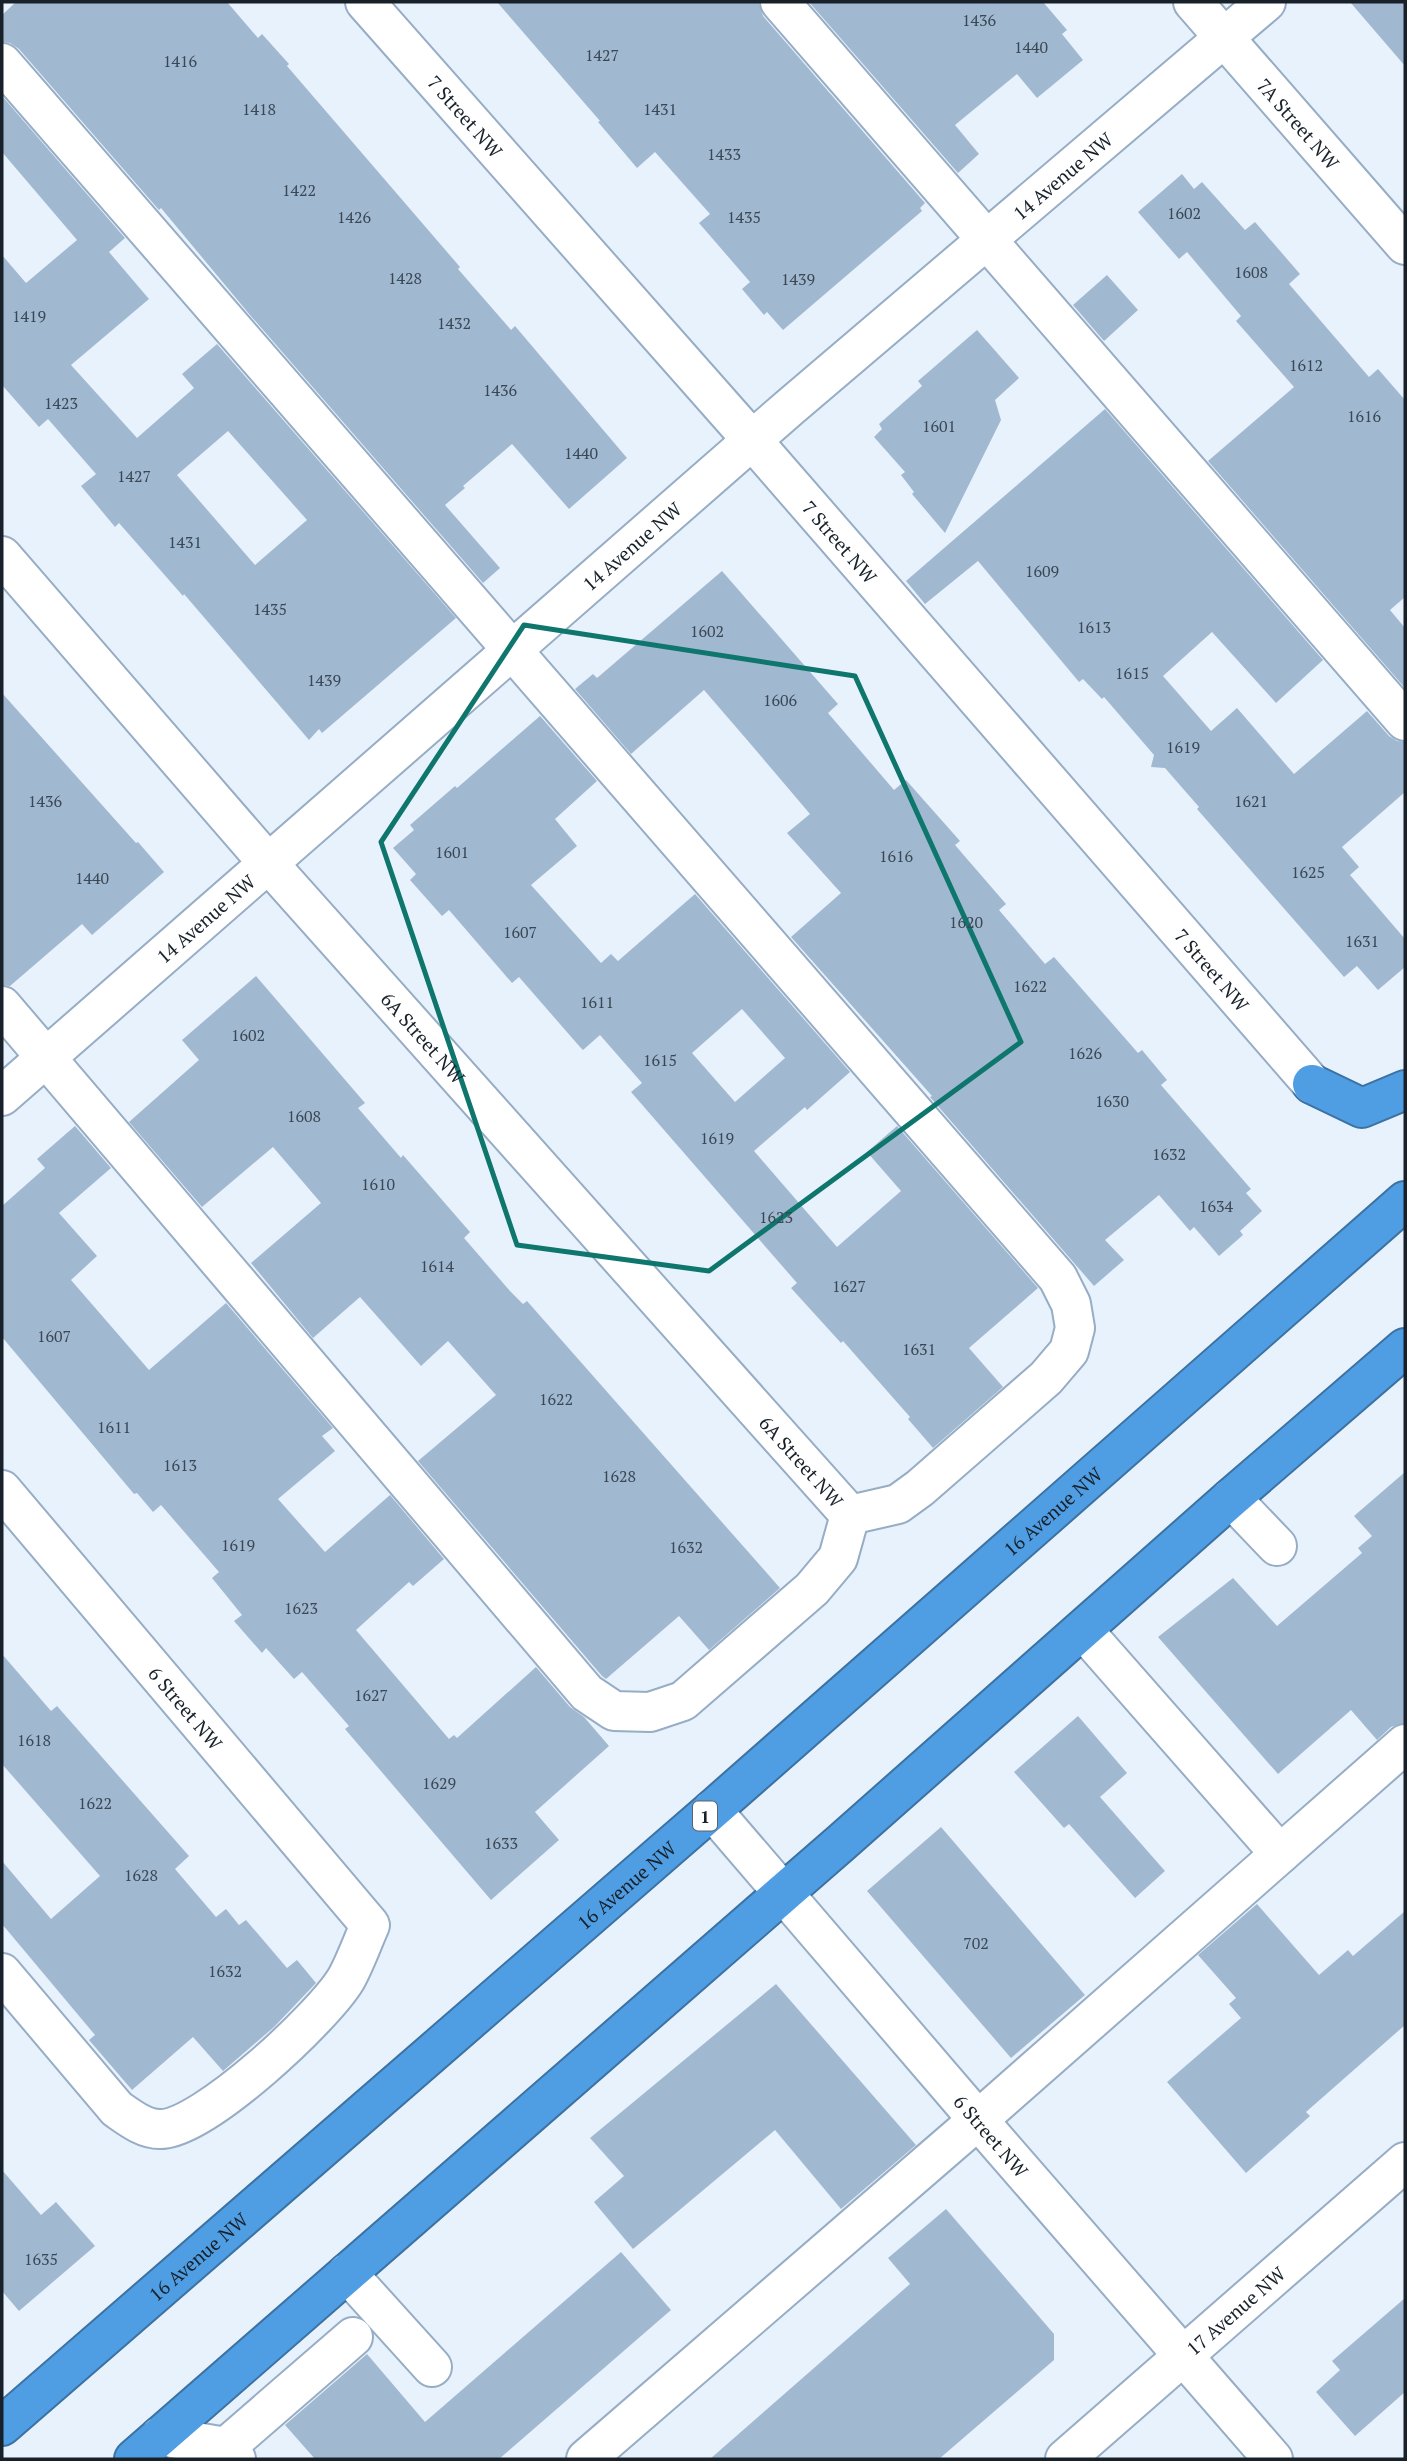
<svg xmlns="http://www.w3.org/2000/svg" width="1407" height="2461" font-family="'PT Serif',serif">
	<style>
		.building { fill: #a1b9d0; fill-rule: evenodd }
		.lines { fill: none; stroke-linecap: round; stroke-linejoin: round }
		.minor-casing { stroke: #96adc5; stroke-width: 42 }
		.highway-casing { stroke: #3c72a2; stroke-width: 42 }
		.minor { stroke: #fff; stroke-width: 38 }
		.highway { stroke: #4f9de3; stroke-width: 38 }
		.marked { fill: none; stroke: #0f766e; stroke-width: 5; stroke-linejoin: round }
		.labels { text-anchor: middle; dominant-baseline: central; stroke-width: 7; stroke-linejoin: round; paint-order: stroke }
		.number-label { font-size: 16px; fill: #3a4754 }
		.shield { fill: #fff; stroke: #5d646a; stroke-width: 2 }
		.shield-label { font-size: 18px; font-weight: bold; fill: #18212a }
		.street-label { font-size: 19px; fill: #18212a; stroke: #fff }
	</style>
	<rect width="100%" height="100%" fill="#e8f2fc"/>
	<path class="building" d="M 16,2 L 227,2 L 258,38 L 262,34 L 289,64 L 287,66 L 460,267 L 458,269 L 511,330 L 515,326 L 627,458 L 569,509 L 512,444 L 463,486 L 465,488 L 445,505 L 500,568 L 483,583 L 250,315 L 161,208 L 159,210 L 19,49 L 10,43 L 2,42 L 2,15 Z
		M 497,2 L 759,2 L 763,16 L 925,203 L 920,208 L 922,211 L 783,330 L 767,312 L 764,315 L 742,289 L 750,282 L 699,223 L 710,214 L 655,152 L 637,168 L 598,122 L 600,121 Z
		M 809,2 L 1043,2 L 1067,30 L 1062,34 L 1083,60 L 1037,98 L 1017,74 L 955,125 L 979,154 L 958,173 Z
		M 1350,2 L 1405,2 L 1405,66 Z
		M 2,96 L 125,238 L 109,252 L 149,299 L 71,365 L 137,438 L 194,388 L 182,374 L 217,344 L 456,618 L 322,733 L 319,729 L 309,740 L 184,594 L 183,596 L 119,523 L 115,527 L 81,486 L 96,474 L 48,419 L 39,427 L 2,385 L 2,255 L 26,283 L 77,240 L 2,152 ZM 228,431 L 307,520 L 255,565 L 177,475 Z
		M 1182,174 L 1194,189 L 1202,182 L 1245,230 L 1255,222 L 1300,274 L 1289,284 L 1369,377 L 1378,369 L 1405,400 L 1405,597 L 1390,610 L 1405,628 L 1405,688 L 1208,461 L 1294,387 L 1236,321 L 1241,316 L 1187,252 L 1179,259 L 1138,212 Z
		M 1107,275 L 1138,310 L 1104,341 L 1073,305 Z
		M 977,330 L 1019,378 L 995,400 L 1001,420 L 945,533 L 912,494 L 914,492 L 901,475 L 905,472 L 874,437 L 882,429 L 879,424 L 922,386 L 918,381 Z
		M 1105,409 L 1323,660 L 1276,703 L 1212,632 L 1163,676 L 1211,731 L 1237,708 L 1294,774 L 1367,711 L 1389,736 L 1397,741 L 1405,742 L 1405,792 L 1342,847 L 1359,867 L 1350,875 L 1405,939 L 1405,967 L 1378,990 L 1357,966 L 1344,977 L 1197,809 L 1199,807 L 1165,768 L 1151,767 L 1154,755 L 1104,697 L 1102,699 L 1083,679 L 1079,682 L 978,561 L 925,604 L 906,581 Z
		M 722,571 L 838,704 L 828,713 L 894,790 L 906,780 L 960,841 L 955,845 L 1006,904 L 999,910 L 1045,964 L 1054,957 L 1138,1053 L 1142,1050 L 1167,1080 L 1161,1085 L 1251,1189 L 1246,1193 L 1262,1211 L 1240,1231 L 1243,1235 L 1219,1256 L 1194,1227 L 1190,1231 L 1159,1195 L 1105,1240 L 1124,1260 L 1094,1286 L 930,1097 L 932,1096 L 791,937 L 841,893 L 787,833 L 810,814 L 748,741 L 704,690 L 631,754 L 575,689 L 593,674 L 597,678 Z
		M 2,693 L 136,843 L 138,842 L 164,872 L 92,935 L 82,924 L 10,986 L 2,985 Z
		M 540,716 L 597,781 L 555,819 L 577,846 L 531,885 L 601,963 L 611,954 L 618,961 L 695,894 L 850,1072 L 807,1110 L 805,1107 L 754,1151 L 837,1247 L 901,1191 L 867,1152 L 897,1126 L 1038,1288 L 969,1348 L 1003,1387 L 933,1448 L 908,1419 L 910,1417 L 843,1341 L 841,1343 L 791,1288 L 797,1283 L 631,1092 L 642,1083 L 600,1035 L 583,1050 L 580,1047 L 519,977 L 512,983 L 449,910 L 442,916 L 410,880 L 416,874 L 393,848 L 414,830 L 410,825 L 455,786 L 457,788 ZM 742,1009 L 785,1058 L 735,1102 L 692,1053 Z
		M 256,976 L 365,1103 L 358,1108 L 401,1158 L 403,1155 L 470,1232 L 464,1238 L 510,1291 L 523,1304 L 527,1301 L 780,1588 L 709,1650 L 679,1616 L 606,1679 L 602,1676 L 418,1461 L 496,1395 L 448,1341 L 421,1366 L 360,1297 L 313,1338 L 251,1263 L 321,1203 L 273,1147 L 202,1207 L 129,1122 L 199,1060 L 182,1040 Z
		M 75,1126 L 111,1168 L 59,1213 L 97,1256 L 71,1280 L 149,1370 L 226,1303 L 333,1428 L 322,1436 L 335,1451 L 278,1499 L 325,1552 L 390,1495 L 444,1559 L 413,1586 L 409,1582 L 356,1630 L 449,1739 L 454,1735 L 457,1738 L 536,1667 L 570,1707 L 584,1717 L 609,1746 L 535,1812 L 559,1840 L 491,1900 L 345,1729 L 349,1726 L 302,1672 L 294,1679 L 266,1648 L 262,1653 L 234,1621 L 242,1615 L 212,1578 L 219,1572 L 161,1505 L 153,1512 L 137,1493 L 134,1494 L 2,1337 L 2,1206 L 45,1168 L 37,1159 Z
		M 1405,1472 L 1405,1723 L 1391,1727 L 1377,1740 L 1351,1710 L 1278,1774 L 1158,1637 L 1233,1578 L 1277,1626 L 1362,1553 L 1358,1548 L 1372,1536 L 1354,1516 Z
		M 2,1654 L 51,1711 L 57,1706 L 189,1856 L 175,1869 L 216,1917 L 226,1909 L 239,1925 L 246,1920 L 287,1968 L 297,1960 L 316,1983 L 274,2027 L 223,2071 L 193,2037 L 132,2090 L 89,2040 L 95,2035 L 2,1924 L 2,1861 L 51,1919 L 100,1876 L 2,1764 Z
		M 1078,1716 L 1127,1773 L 1100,1797 L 1165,1871 L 1135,1898 L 1069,1824 L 1064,1828 L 1014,1772 Z
		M 941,1827 L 1085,1995 L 1011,2058 L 867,1891 Z
		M 1257,1904 L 1319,1975 L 1348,1950 L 1353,1956 L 1405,1911 L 1405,2025 L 1306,2112 L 1310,2116 L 1246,2173 L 1167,2082 L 1241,2018 L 1229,2004 L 1236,1998 L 1198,1955 Z
		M 776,1984 L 916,2145 L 841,2209 L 775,2130 L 633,2249 L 594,2202 L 624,2176 L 590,2138 Z
		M 2,2170 L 41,2215 L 56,2202 L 95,2246 L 19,2311 L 2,2291 Z
		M 946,2209 L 1054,2334 L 1054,2360 L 939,2459 L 710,2459 L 910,2284 L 888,2258 Z
		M 621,2252 L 671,2310 L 499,2459 L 315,2459 L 285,2425 L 367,2354 L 425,2422 Z
		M 1405,2298 L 1405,2392 L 1355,2436 L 1316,2392 L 1340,2370 L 1332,2361 Z"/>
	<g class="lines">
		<defs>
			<g id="minor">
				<path id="s1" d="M 365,2 L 752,440 L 1312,1084"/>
				<path d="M 780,2 L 1405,721"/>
				<path id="s2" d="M 1193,2 L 1405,245"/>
				<path d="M 2,63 L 1058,1278 L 1071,1304 L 1075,1328 L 1069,1351 L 1046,1378 L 920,1488 L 898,1504 L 850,1515"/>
				<path id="s3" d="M 2,556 L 268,863 L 850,1515"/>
				<path d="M 2,1006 L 587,1693 L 614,1711 L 650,1712 L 683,1701 L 812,1589 L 838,1558 L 850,1515"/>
				<path id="s4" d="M 2,1096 L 789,408 L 1266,2"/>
				<path id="s5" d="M 2,1490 L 370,1925 C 362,1943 355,1963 346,1979 C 324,2016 203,2130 160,2129 C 144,2129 130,2118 117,2109 L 2,1973"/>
				<path d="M 1231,1498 L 1277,1546"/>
				<path d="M 1083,1630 L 1280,1854"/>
				<path id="s6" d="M 712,1810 L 978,2120 L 1273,2459"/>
				<path d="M 347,2273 L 432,2367"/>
				<path d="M 160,2436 L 226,2447 L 236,2459"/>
				<path d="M 226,2447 L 353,2337"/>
				<path d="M 586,2459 L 978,2120 L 1405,1744"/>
				<path id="s7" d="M 1065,2459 L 1405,2162"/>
			</g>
			<g id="highway">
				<path d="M 1312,1084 L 1362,1108 L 1405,1090"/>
				<path id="s8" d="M 2,2426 L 712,1810 L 1405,1201"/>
				<path d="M 134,2459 L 842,1842 L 1231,1498 L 1405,1348"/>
			</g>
		</defs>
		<use href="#minor" class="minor-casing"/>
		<use href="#highway" class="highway-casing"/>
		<use href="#minor" class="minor"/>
		<use href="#highway" class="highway"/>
	</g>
	<path class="marked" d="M 524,625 L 855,676 L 1021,1042 L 709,1271 L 517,1245 L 381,842 Z"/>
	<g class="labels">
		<g class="number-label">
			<text x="979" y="20">1436</text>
			<text x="1031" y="47">1440</text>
			<text x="602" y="55">1427</text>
			<text x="180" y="61">1416</text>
			<text x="259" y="109">1418</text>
			<text x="660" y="109">1431</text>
			<text x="724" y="154">1433</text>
			<text x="299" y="190">1422</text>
			<text x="1184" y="213">1602</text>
			<text x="354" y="217">1426</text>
			<text x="744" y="217">1435</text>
			<text x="1251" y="272">1608</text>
			<text x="405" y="278">1428</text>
			<text x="798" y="279">1439</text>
			<text x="29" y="316">1419</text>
			<text x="454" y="323">1432</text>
			<text x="1306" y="365">1612</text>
			<text x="500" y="390">1436</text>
			<text x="61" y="403">1423</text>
			<text x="1364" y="416">1616</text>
			<text x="939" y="426">1601</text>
			<text x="581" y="453">1440</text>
			<text x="134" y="476">1427</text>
			<text x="185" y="542">1431</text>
			<text x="1042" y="571">1609</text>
			<text x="270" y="609">1435</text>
			<text x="1094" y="627">1613</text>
			<text x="707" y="631">1602</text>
			<text x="1132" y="673">1615</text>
			<text x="324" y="680">1439</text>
			<text x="780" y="700">1606</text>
			<text x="1183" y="747">1619</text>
			<text x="45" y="801">1436</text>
			<text x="1251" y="801">1621</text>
			<text x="452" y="852">1601</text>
			<text x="896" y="856">1616</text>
			<text x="1308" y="872">1625</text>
			<text x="92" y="878">1440</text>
			<text x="966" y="922">1620</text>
			<text x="520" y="932">1607</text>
			<text x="1362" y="941">1631</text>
			<text x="1030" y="986">1622</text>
			<text x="597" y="1002">1611</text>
			<text x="248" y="1035">1602</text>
			<text x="1085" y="1053">1626</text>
			<text x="660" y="1060">1615</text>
			<text x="1112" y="1101">1630</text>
			<text x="304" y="1116">1608</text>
			<text x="717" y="1138">1619</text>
			<text x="1169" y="1154">1632</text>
			<text x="378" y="1184">1610</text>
			<text x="1216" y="1206">1634</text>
			<text x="776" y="1217">1623</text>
			<text x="437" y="1266">1614</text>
			<text x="849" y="1286">1627</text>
			<text x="54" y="1336">1607</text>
			<text x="919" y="1349">1631</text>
			<text x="556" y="1399">1622</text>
			<text x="114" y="1427">1611</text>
			<text x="180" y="1465">1613</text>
			<text x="619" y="1476">1628</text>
			<text x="238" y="1545">1619</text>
			<text x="686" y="1547">1632</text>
			<text x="301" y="1608">1623</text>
			<text x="371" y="1695">1627</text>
			<text x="34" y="1740">1618</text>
			<text x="439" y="1783">1629</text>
			<text x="95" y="1803">1622</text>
			<text x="501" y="1843">1633</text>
			<text x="141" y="1875">1628</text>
			<text x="976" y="1943">702</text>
			<text x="225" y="1971">1632</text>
			<text x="41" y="2259">1635</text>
		</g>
		<rect class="shield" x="693" y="1801.5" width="24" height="29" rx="5"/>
		<g class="shield-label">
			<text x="705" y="1816">1</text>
		</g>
		<g class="street-label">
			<text stroke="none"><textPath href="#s1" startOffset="152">7 Street NW</textPath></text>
			<text stroke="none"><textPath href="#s2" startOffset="161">7A Street NW</textPath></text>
			<text stroke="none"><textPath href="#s4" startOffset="1404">14 Avenue NW</textPath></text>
			<text stroke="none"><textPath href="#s1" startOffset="719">7 Street NW</textPath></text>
			<text stroke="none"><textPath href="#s4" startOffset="836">14 Avenue NW</textPath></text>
			<text stroke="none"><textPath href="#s4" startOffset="270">14 Avenue NW</textPath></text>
			<text stroke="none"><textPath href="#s1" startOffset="1286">7 Street NW</textPath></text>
			<text stroke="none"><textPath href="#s3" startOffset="640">6A Street NW</textPath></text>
			<text stroke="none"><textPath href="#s3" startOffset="1208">6A Street NW</textPath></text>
			<text stroke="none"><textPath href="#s8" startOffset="1393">16 Avenue NW</textPath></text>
			<text stroke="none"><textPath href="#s5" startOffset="285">6 Street NW</textPath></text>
			<text stroke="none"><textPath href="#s8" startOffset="826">16 Avenue NW</textPath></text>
			<text stroke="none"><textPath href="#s6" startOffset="429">6 Street NW</textPath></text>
			<text stroke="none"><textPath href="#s8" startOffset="259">16 Avenue NW</textPath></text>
			<text stroke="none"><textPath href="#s7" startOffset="226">17 Avenue NW</textPath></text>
		</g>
	</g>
	<rect width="1407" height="2461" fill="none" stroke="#18212a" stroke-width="7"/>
</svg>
